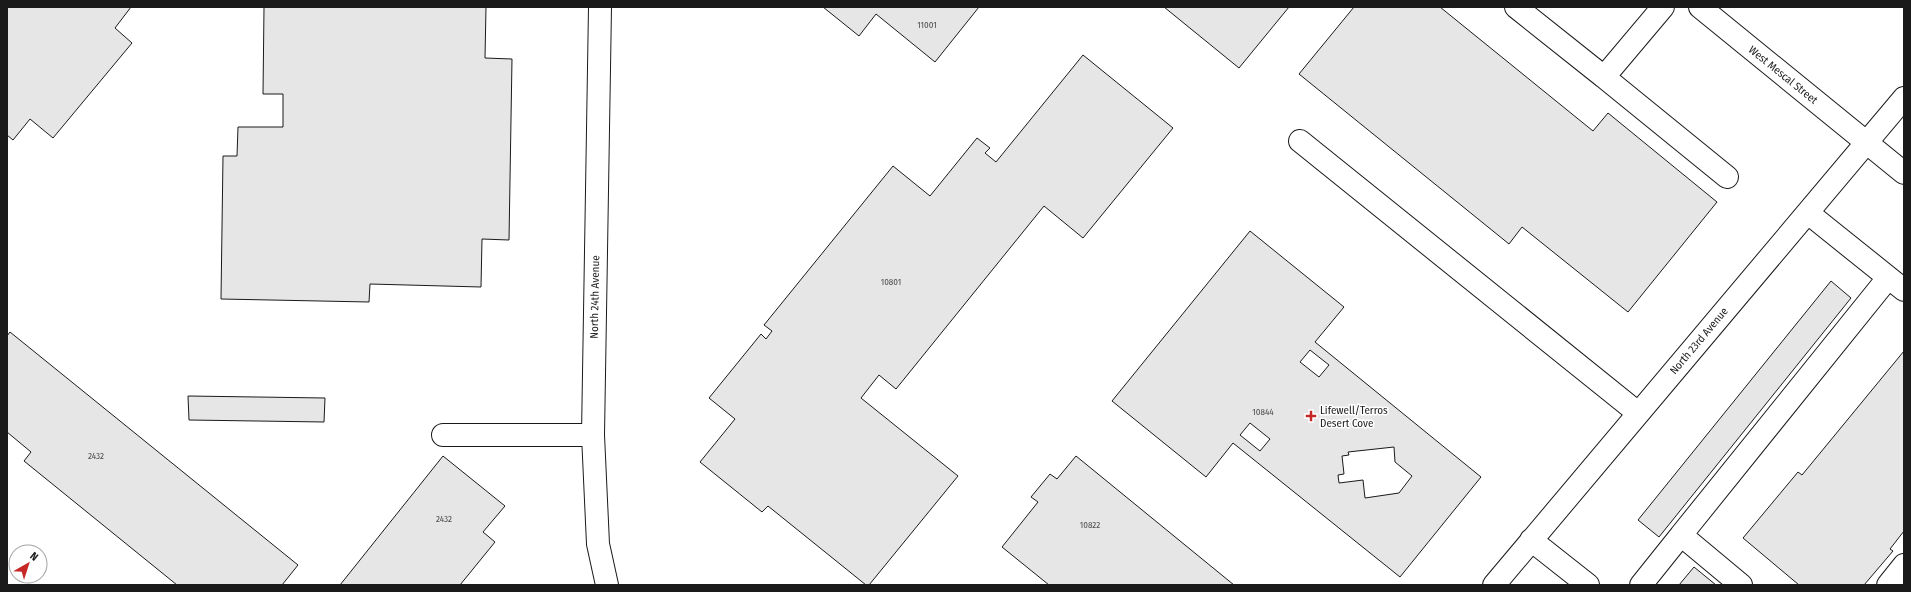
<svg xmlns="http://www.w3.org/2000/svg" width="1911" height="592" font-family="'Fira Sans Condensed',sans-serif">
	<style>
		.building { fill: #e6e6e6; stroke: #1a1a1a; fill-rule: evenodd }
		.lines { fill: none; stroke-linecap: round; stroke-linejoin: round }
		.minor-casing { stroke: #1a1a1a; stroke-width: 24 }
		.minor { stroke: #fff; stroke-width: 22 }
		.poi-dot { fill: #c62828; stroke: #fff; stroke-width: 1.5 }
		.labels { text-anchor: middle; dominant-baseline: central; stroke-width: 3; stroke-linejoin: round; paint-order: stroke }
		.number-label { font-size: 9px; fill: #4d4d4d }
		.street-label { font-size: 11px; fill: #1a1a1a; stroke: #fff }
		.poi-label { font-size: 11px; fill: #1a1a1a; stroke: #fff; text-anchor: start }
	</style>
	<rect width="100%" height="100%" fill="#fff"/>
	<path class="building" d="M 7,7 L 131,7 L 115,28 L 132,43 L 53,138 L 30,119 L 13,140 L 7,135 Z
		M 264,7 L 486,7 L 485,58 L 512,59 L 509,240 L 482,239 L 481,287 L 370,284 L 369,302 L 221,299 L 223,156 L 237,156 L 238,127 L 283,127 L 283,94 L 263,94 Z
		M 823,7 L 979,7 L 935,62 L 876,14 L 859,36 Z
		M 1164,7 L 1289,7 L 1239,68 Z
		M 1354,7 L 1440,7 L 1593,131 L 1608,113 L 1717,202 L 1628,312 L 1522,227 L 1509,244 L 1299,74 Z
		M 1083,55 L 1173,128 L 1083,238 L 1044,206 L 896,389 L 879,375 L 861,398 L 958,476 L 869,585 L 866,585 L 768,506 L 762,512 L 700,462 L 735,419 L 709,398 L 761,334 L 766,339 L 772,331 L 764,325 L 893,166 L 930,196 L 977,138 L 990,148 L 985,153 L 996,162 Z
		M 1250,231 L 1344,307 L 1315,342 L 1481,477 L 1400,577 L 1233,443 L 1206,477 L 1112,401 ZM 1310,350 L 1329,365 L 1319,377 L 1300,362 ZM 1250,423 L 1270,439 L 1260,451 L 1240,435 ZM 1394,447 L 1395,462 L 1412,476 L 1399,493 L 1365,498 L 1363,480 L 1339,483 L 1338,475 L 1344,474 L 1342,456 L 1349,455 L 1348,452 Z
		M 1831,281 L 1851,298 L 1659,537 L 1638,520 Z
		M 10,332 L 298,565 L 282,585 L 177,585 L 24,461 L 31,452 L 7,432 L 7,336 Z
		M 1904,351 L 1904,531 L 1890,549 L 1893,551 L 1864,585 L 1799,585 L 1743,538 L 1798,472 L 1802,475 Z
		M 188,396 L 325,398 L 324,422 L 189,420 Z
		M 443,456 L 505,506 L 483,532 L 495,542 L 460,585 L 340,585 Z
		M 1076,456 L 1234,585 L 1049,585 L 1002,547 L 1038,502 L 1031,497 L 1050,474 L 1057,479 Z
		M 1694,567 L 1716,585 L 1679,585 Z"/>
	<g class="lines">
		<defs>
			<path id="minor" d="M 600,7 L 593,435 L 598,544 L 607,585
				M 1516,7 L 1604,77
				M 1663,7 L 1604,77 L 1727,177
				M 1700,7 L 1904,173
				M 1300,141 L 1638,413
				M 1808,213 L 1904,290
				M 443,435 L 593,435
				M 1531,540 L 1588,585
				M 1494,585 L 1904,98
				M 1641,585 L 1681,535
				M 1741,585 L 1681,535 L 1888,278
				M 1888,585 L 1904,565"/>
		</defs>
		<use href="#minor" class="minor-casing"/>
		<use href="#minor" class="minor"/>
	</g>
	<path class="poi-dot" d="M1309 410h4v4h4v4h-4v4h-4v-4h-4v-4h4z"/>
	<g class="labels">
		<g class="number-label">
			<text x="927" y="25">11001</text>
			<text x="891" y="282">10801</text>
			<text x="1263" y="412">10844</text>
			<text x="96" y="456">2432</text>
			<text x="444" y="519">2432</text>
			<text x="1090" y="525">10822</text>
		</g>
		<g class="street-label">
			<text transform="translate(1783 75) rotate(39)">West Mescal Street</text>
			<text transform="translate(595 297) rotate(-89)">North 24th Avenue</text>
			<text transform="translate(1699 341) rotate(-50)">North 23rd Avenue</text>
		</g>
		<g class="poi-label">
			<text x="1320" y="410">Lifewell/Terros<tspan x="1320" dy="13">Desert Cove</tspan></text>
		</g>
	</g>
	<rect width="1911" height="592" fill="none" stroke="#1a1a1a" stroke-width="16"/>
	<g transform="translate(28 564) rotate(39)"><circle r="19" fill="#ffffff" stroke="#a3a3a3"/>
	<path d="M0-3L7 15L0 10L-7 15Z" fill="#c62828"/>
	<text y="-6" font-size="11" font-weight="bold" text-anchor="middle" fill="#1a1a1a">N</text>
	</g>
</svg>
